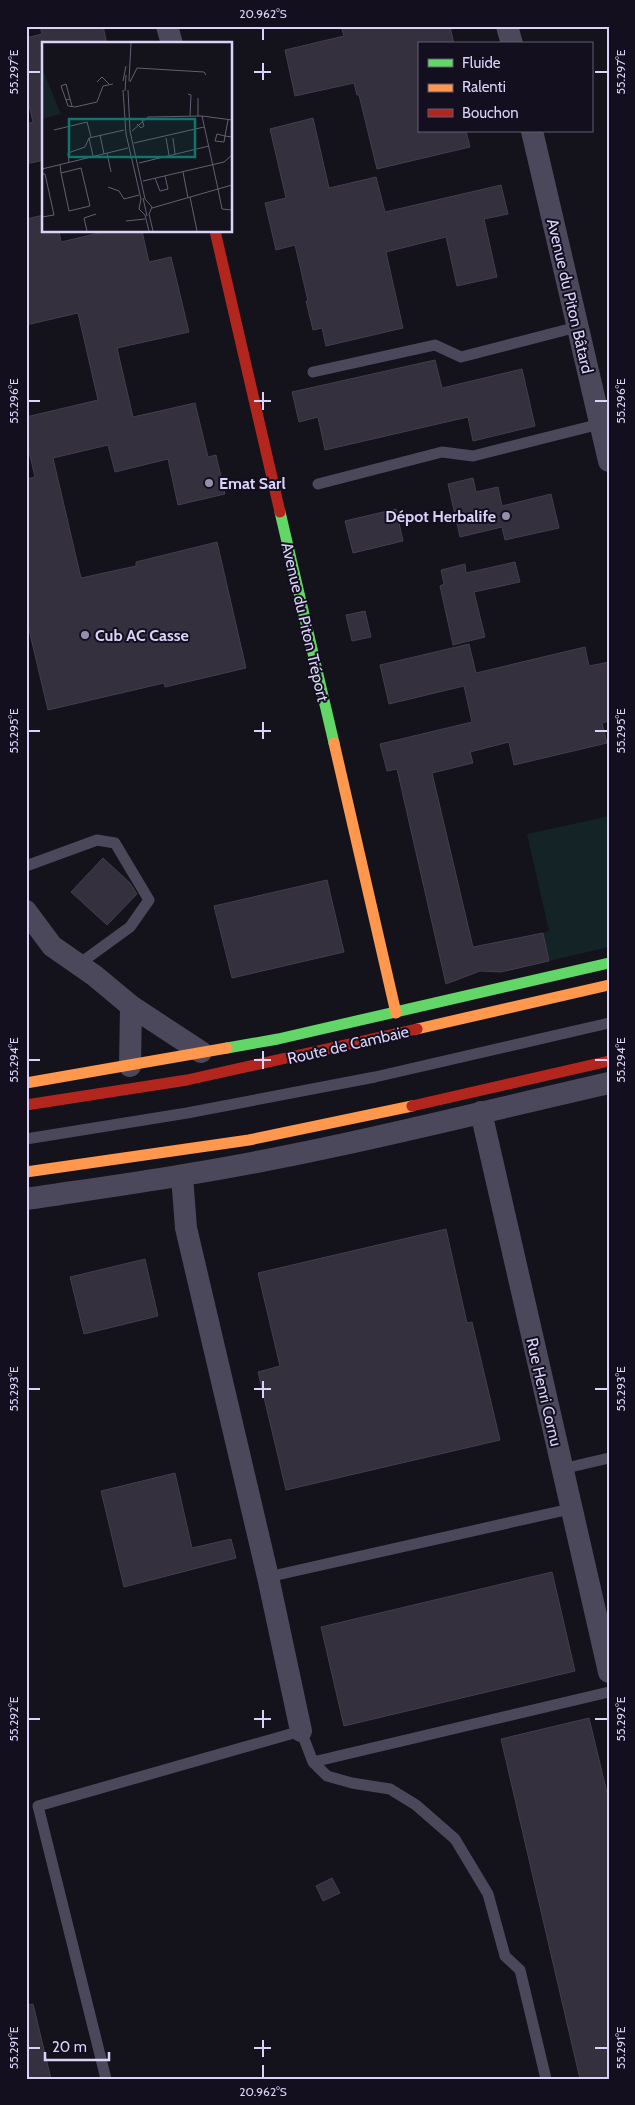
<svg xmlns="http://www.w3.org/2000/svg" width="635" height="2105" font-family="Cabin,sans-serif">
	<style>
		.green { fill: #132326 }
		.building { fill: #34303d; stroke: #423e4d }
		.lines { fill: none; stroke-linecap: round; stroke-linejoin: round }
		.lane { stroke: #4b485b; stroke-width: 11 }
		.street { stroke: #4b485b; stroke-width: 22 }
		.fast { stroke: #63d668; stroke-width: 11 }
		.slow { stroke: #ff974d; stroke-width: 11 }
		.jam { stroke: #b3261e; stroke-width: 11 }
		.ticks { fill: none; stroke: #dad2f9; stroke-width: 2 }
		.poi-dot { fill: #958fab; stroke: #130f1e; stroke-width: 2 }
		.labels { text-anchor: middle; dominant-baseline: central; stroke-width: 4; stroke-linejoin: round; paint-order: stroke }
		.street-label { font-size: 16px; fill: #dad2f9; stroke: #130f1e }
		.poi-label { font-size: 16px; font-weight: bold; fill: #dad2f9; stroke: #130f1e; text-anchor: start }
		.inset-road { fill: none; stroke: #635f73; stroke-width: 1 }
		.view { fill: #0f766e; fill-opacity: 0.15; stroke: #0f766e; stroke-width: 2.5 }
		.inset-edge { fill: none; stroke: #dad2f9; stroke-width: 2.5 }
		.neatline { fill: none; stroke: #dad2f9; stroke-width: 2 }
		.ticks-label { font-size: 12px; text-anchor: middle; fill: #dad2f9 }
	</style>
	<rect width="100%" height="100%" fill="#14121a"/>
	<path class="green" d="M 609,816 L 609,947 L 549,961 L 543,933 L 549,931 L 527,834 Z"/>
	<path class="building" d="M 40,26 L 103,26 L 107,44 L 44,43 L 44,160 L 26,164 L 26,124 L 33,122 L 26,93 L 26,38 L 42,34 Z
		M 341,26 L 450,26 L 454,44 L 419,44 L 419,131 L 466,131 L 470,147 L 377,169 L 359,95 L 357,95 L 354,83 L 295,96 L 285,50 L 344,36 Z
		M 313,118 L 329,188 L 376,177 L 385,212 L 501,185 L 508,214 L 484,219 L 497,277 L 457,286 L 446,237 L 386,252 L 403,328 L 326,346 L 322,328 L 313,330 L 306,301 L 308,301 L 295,245 L 276,250 L 265,203 L 286,198 L 270,129 Z
		M 44,215 L 44,231 L 59,231 L 61,242 L 108,231 L 142,231 L 149,262 L 171,257 L 189,332 L 117,348 L 133,417 L 195,403 L 208,457 L 216,455 L 225,494 L 178,505 L 168,459 L 115,472 L 108,445 L 53,458 L 81,578 L 136,566 L 136,562 L 217,542 L 246,668 L 165,687 L 164,683 L 48,710 L 26,617 L 26,479 L 35,477 L 26,439 L 26,417 L 98,400 L 78,313 L 26,325 L 26,219 Z
		M 435,360 L 442,388 L 522,369 L 535,426 L 473,441 L 468,417 L 325,450 L 318,417 L 299,422 L 292,392 Z
		M 473,478 L 476,492 L 498,487 L 502,506 L 551,494 L 559,528 L 505,540 L 502,527 L 460,537 L 448,484 Z
		M 396,509 L 403,541 L 353,553 L 345,521 Z
		M 515,562 L 520,582 L 474,592 L 485,637 L 453,645 L 440,586 L 444,584 L 441,570 L 465,564 L 466,573 Z
		M 365,611 L 371,637 L 352,641 L 346,615 Z
		M 469,644 L 476,673 L 585,647 L 589,666 L 609,662 L 609,721 L 602,723 L 607,743 L 514,765 L 509,742 L 470,752 L 473,763 L 432,773 L 473,947 L 543,933 L 549,961 L 501,972 L 480,971 L 446,984 L 397,769 L 387,771 L 380,744 L 472,722 L 464,686 L 389,704 L 380,665 Z
		M 103,858 L 130,883 L 137,894 L 107,925 L 71,892 Z
		M 327,880 L 344,952 L 232,978 L 214,906 Z
		M 446,1229 L 467,1323 L 472,1322 L 500,1440 L 286,1490 L 258,1372 L 280,1366 L 258,1273 Z
		M 145,1259 L 158,1316 L 84,1334 L 70,1277 Z
		M 175,1473 L 192,1548 L 231,1539 L 236,1558 L 124,1587 L 101,1491 Z
		M 552,1572 L 575,1671 L 344,1726 L 321,1627 Z
		M 589,1718 L 609,1801 L 609,2079 L 580,2079 L 501,1739 Z
		M 332,1878 L 340,1893 L 323,1901 L 316,1886 Z
		M 33,2004 L 51,2079 L 26,2079 L 26,2005 Z"/>
	<g class="lines">
		<path class="lane" d="M 313,372 L 435,345 L 461,357 L 577,327
			M 318,484 L 442,452 L 473,456 L 600,424
			M 26,866 L 97,840 L 115,843 L 149,900 L 130,927 L 79,964
			M 26,1139 L 187,1113 L 375,1077 L 609,1023
			M 562,1469 L 609,1458
			M 268,1577 L 570,1509
			M 313,1762 L 609,1692
			M 106,2079 L 38,1806 L 301,1731 L 313,1762 L 327,1776 L 352,1783 L 390,1789 L 416,1805 L 455,1839 L 488,1894 L 505,1956 L 520,1970 L 546,2079"/>
		<path class="street" d="M 167,26 L 172,44
			M 507,26 L 512,44
			M 532,131 L 609,461
			M 26,911 L 52,946 L 95,976 L 131,1006 L 201,1052
			M 130,1066 L 131,1006
			M 481,1112 L 609,1672
			M 182,1176 L 186,1228 L 268,1577 L 301,1731
			M 26,1199 C 79,1191 131,1184 183,1175 C 326,1152 468,1115 609,1083"/>
		<path class="fast" d="M 280,512 L 334,743
			M 227,1048 L 278,1039 L 609,963"/>
		<path class="slow" d="M 334,743 L 396,1013
			M 417,1029 L 609,985
			M 26,1083 L 227,1048
			M 26,1172 L 249,1140 L 412,1106"/>
		<path class="jam" d="M 215,231 L 280,512
			M 26,1105 L 187,1080 L 417,1029
			M 412,1106 L 609,1061"/>
	</g>
	<path class="ticks" d="M 263,28 L 263,40M 263,63 L 263,80M 28,72 L 40,72M 254,72 L 271,72M 595,72 L 608,72M 263,392 L 263,410M 28,401 L 40,401M 254,401 L 271,401M 595,401 L 608,401M 263,722 L 263,739M 28,731 L 40,731M 254,731 L 271,731M 595,731 L 608,731M 263,1051 L 263,1069M 28,1060 L 40,1060M 254,1060 L 271,1060M 595,1060 L 608,1060M 263,1381 L 263,1398M 28,1389 L 40,1389M 254,1389 L 271,1389M 595,1389 L 608,1389M 263,1710 L 263,1728M 28,1719 L 40,1719M 254,1719 L 271,1719M 595,1719 L 608,1719M 263,2040 L 263,2057M 28,2048 L 40,2048M 254,2048 L 271,2048M 595,2048 L 608,2048M 263,2065 L 263,2078"/>
	<g class="poi-dot">
		<circle cx="209" cy="483" r="5"/>
		<circle cx="506" cy="516" r="5"/>
		<circle cx="85" cy="635" r="5"/>
	</g>
	<g class="labels">
		<g class="street-label">
			<text transform="translate(570 296) rotate(77)">Avenue du Piton Bâtard</text>
			<text transform="translate(305 622) rotate(77)">Avenue du Piton Tréport</text>
			<text transform="translate(348 1045) rotate(-13)">Route de Cambaie</text>
			<text transform="translate(544 1392) rotate(77)">Rue Henri Cornu</text>
		</g>
		<g class="poi-label">
			<text x="219" y="483">Emat Sarl</text>
			<text x="496" y="516" text-anchor="end">Dépot Herbalife</text>
			<text x="95" y="635">Cub AC Casse</text>
		</g>
	</g>
	<g transform="translate(42 42)">
		<rect width="190" height="190" fill="#14121a"/>
		<path d="M 0,26 L 19,72 L 0,77 Z" fill="#132326"/>
		<path class="inset-road" d="M 81,39 L 84,24M 87,39 L 89,1M 55,40 L 60,35 L 67,42M 88,40 L 95,26 L 162,30 L 164,33M 81,48 L 84,92 L 99,157 L 97,167 L 103,173 L 107,189M 86,48 L 88,89 L 103,157 L 110,165 L 107,172 L 111,189M 83,49 L 84,33M 146,52 L 149,53 L 148,74M 24,58 L 19,44 L 24,42 L 28,57M 30,64 L 28,57 L 24,58 L 26,64 L 33,65 L 55,60 L 61,44 L 71,42M 156,74 L 156,56M 186,78 L 183,94 L 182,100 L 173,99 L 175,92 L 183,94 L 190,95M 95,82 L 99,86 L 102,84 L 100,78M 12,88 L 45,80 L 49,95M 90,89 L 106,75 L 160,74 L 190,78M 58,93 L 62,112M 47,96 L 51,114M 124,96 L 127,113M 131,96 L 133,112M 92,101 L 162,85M 65,111 L 69,130M 27,120 L 26,111 L 43,105 L 47,96 L 82,88M 97,121 L 167,104M 18,123 L 19,131 L 39,126 L 48,164 L 27,169 L 19,131M 0,127 L 86,106M 141,130 L 146,156M 0,132 L 3,132 L 12,173 L 0,175M 113,136 L 118,149 L 126,147 L 123,134M 101,139 L 182,120 L 190,113M 190,143 L 176,147 L 180,167 L 190,168M 66,145 L 77,149 L 82,157 L 97,153M 148,155 L 155,189M 101,156 L 105,174M 110,166 L 176,147 L 160,74M 84,179 L 103,177M 45,189 L 42,176 L 54,172"/>
		<path class="view" d="M 27,77 L 153,77 L 153,115 L 27,115 Z"/>
		<rect width="190" height="190" class="inset-edge"/>
	</g>
	<rect width="635" height="2105" fill="none" stroke="#130f1e" stroke-width="55"/>
	<rect x="418" y="42" width="175" height="90" fill="#130f1e" stroke="#635d76"/>
	<rect x="428" y="59" width="25" height="8" fill="#63d668" stroke="#635d76"/>
	<text x="462" y="68" font-size="15" fill="#dad2f9">Fluide</text>
	<rect x="428" y="84" width="25" height="8" fill="#ff974d" stroke="#635d76"/>
	<text x="462" y="92" font-size="15" fill="#dad2f9">Ralenti</text>
	<rect x="428" y="109" width="25" height="8" fill="#b3261e" stroke="#635d76"/>
	<text x="462" y="118" font-size="15" fill="#dad2f9">Bouchon</text>
	<path d="M45 2052v8h64v-8" fill="none" stroke="#dad2f9" stroke-width="2.5"/>
	<text x="52" y="2052" font-size="15" fill="#dad2f9" stroke="#130f1e" stroke-width="4" paint-order="stroke">20 m</text>
	<rect x="28" y="28" width="580" height="2050" class="neatline"/>
	<g class="ticks-label">
		<text x="263" y="18">20.962°S</text>
		<text transform="translate(621 72) rotate(-90)" y="4">55.297°E</text>
		<text transform="translate(14 72) rotate(-90)" y="4">55.297°E</text>
		<text transform="translate(621 401) rotate(-90)" y="4">55.296°E</text>
		<text transform="translate(14 401) rotate(-90)" y="4">55.296°E</text>
		<text transform="translate(14 731) rotate(-90)" y="4">55.295°E</text>
		<text transform="translate(621 731) rotate(-90)" y="4">55.295°E</text>
		<text transform="translate(14 1060) rotate(-90)" y="4">55.294°E</text>
		<text transform="translate(621 1060) rotate(-90)" y="4">55.294°E</text>
		<text transform="translate(14 1389) rotate(-90)" y="4">55.293°E</text>
		<text transform="translate(621 1389) rotate(-90)" y="4">55.293°E</text>
		<text transform="translate(14 1719) rotate(-90)" y="4">55.292°E</text>
		<text transform="translate(621 1719) rotate(-90)" y="4">55.292°E</text>
		<text transform="translate(14 2048) rotate(-90)" y="4">55.291°E</text>
		<text transform="translate(621 2048) rotate(-90)" y="4">55.291°E</text>
		<text x="263" y="2096">20.962°S</text>
	</g>
</svg>
